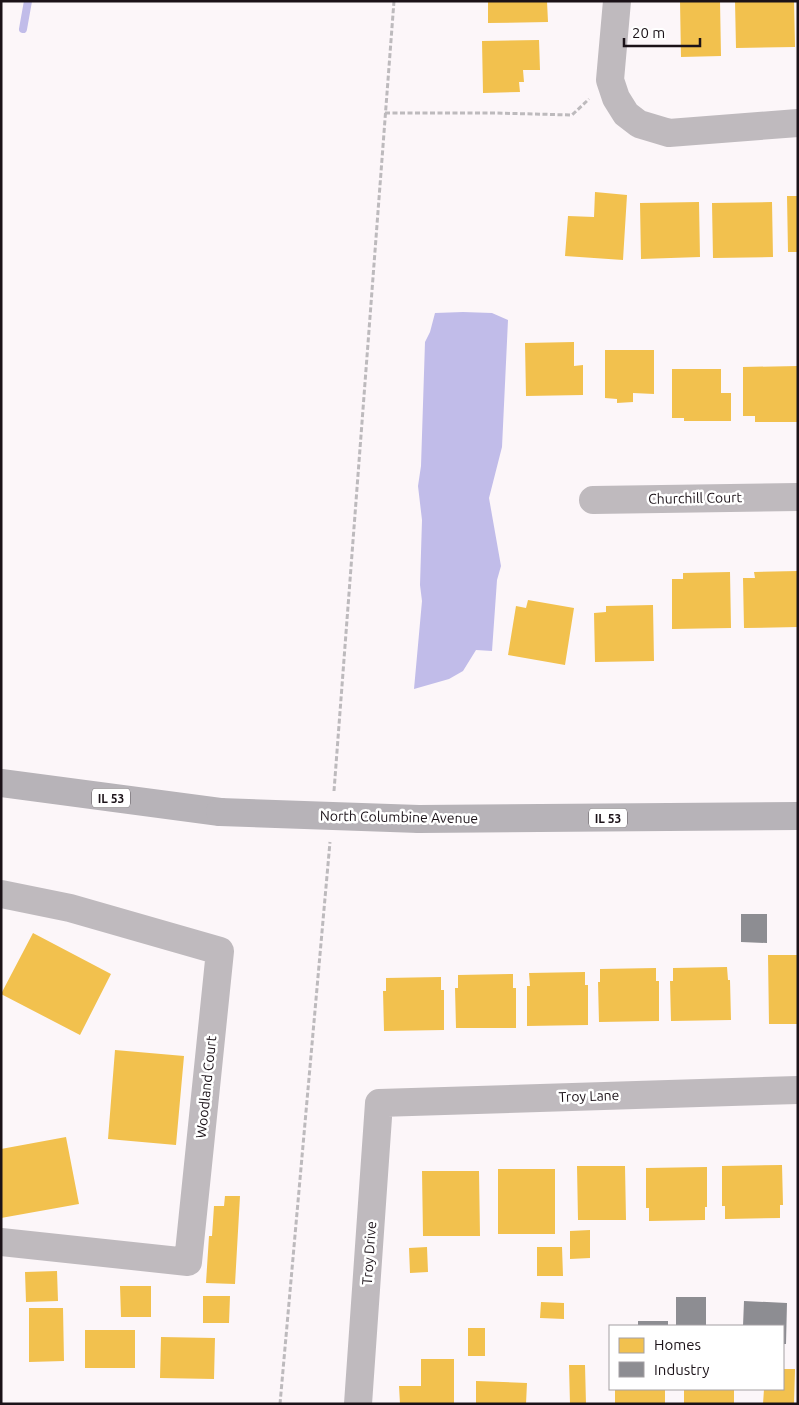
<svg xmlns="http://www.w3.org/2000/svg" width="799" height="1405" font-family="Ubuntu,sans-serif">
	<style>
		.water { fill: #c1bce9 }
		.homes { fill: #f2c14e }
		.industry { fill: #8d8d92 }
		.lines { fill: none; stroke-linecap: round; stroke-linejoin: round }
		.stream { stroke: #c1bce9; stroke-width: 8 }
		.path { stroke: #bdbabd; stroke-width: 3; stroke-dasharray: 5 2.5; stroke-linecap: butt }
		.minor { stroke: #bfbabe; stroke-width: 28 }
		.major { stroke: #b7b3b8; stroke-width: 28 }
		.major-bridge { stroke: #b7b3b8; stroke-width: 28 }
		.labels { text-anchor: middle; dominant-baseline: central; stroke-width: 5; stroke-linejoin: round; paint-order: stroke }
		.shield { fill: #fff; stroke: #5f595d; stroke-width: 1 }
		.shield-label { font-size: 12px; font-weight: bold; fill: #1b1218 }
		.street-label { font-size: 14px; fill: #1b1218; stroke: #fff }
	</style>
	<rect width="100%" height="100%" fill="#fcf6f9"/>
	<path class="water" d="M 463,312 L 492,313 L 508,320 L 502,447 L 489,498 L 501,566 L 497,580 L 492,651 L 476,650 L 463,671 L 449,679 L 414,689 L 422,601 L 420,585 L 422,520 L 418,486 L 421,466 L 425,342 L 430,332 L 435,313 Z"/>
	<path class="homes" d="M 488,1 L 547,1 L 548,22 L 488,23 Z
		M 680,1 L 720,1 L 721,56 L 681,57 Z
		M 735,1 L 794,1 L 795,47 L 736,48 Z
		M 539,40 L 540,70 L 523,70 L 524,82 L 519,82 L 520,92 L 483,93 L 482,41 Z
		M 595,192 L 627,195 L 623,260 L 565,256 L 568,216 L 594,217 Z
		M 787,196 L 798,196 L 798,252 L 788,252 Z
		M 699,202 L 700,257 L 641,259 L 640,203 Z
		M 772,202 L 773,257 L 713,258 L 712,203 Z
		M 574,342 L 574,366 L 583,365 L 583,395 L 526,396 L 525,343 Z
		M 605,350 L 654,350 L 654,394 L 633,393 L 633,402 L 617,403 L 617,399 L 605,398 Z
		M 798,366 L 798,422 L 755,422 L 755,416 L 743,416 L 743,367 Z
		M 672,369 L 721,369 L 721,393 L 731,393 L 731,421 L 684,421 L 684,418 L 672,418 Z
		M 798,571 L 798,627 L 744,628 L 743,578 L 755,578 L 754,572 Z
		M 730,572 L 731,628 L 672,629 L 672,579 L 683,579 L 683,573 Z
		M 528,600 L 574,608 L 565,665 L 508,655 L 516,606 L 526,608 Z
		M 653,605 L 654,661 L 595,662 L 594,613 L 606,612 L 606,606 Z
		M 33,933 L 111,974 L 80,1035 L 1,994 Z
		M 768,955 L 798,955 L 798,1024 L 769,1024 Z
		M 727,967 L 728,980 L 730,980 L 731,1020 L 671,1021 L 670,981 L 673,981 L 673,968 Z
		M 656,968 L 656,981 L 659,981 L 659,1021 L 599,1022 L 598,982 L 600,982 L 600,969 Z
		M 585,972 L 585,985 L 588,985 L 588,1025 L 527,1026 L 527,986 L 530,986 L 529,973 Z
		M 513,974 L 513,988 L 516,988 L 516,1028 L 456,1028 L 455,988 L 458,988 L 458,975 Z
		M 441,977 L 441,990 L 444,990 L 444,1030 L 384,1031 L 383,991 L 386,991 L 386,978 Z
		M 115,1050 L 184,1056 L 176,1145 L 108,1139 Z
		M 66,1137 L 79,1204 L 1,1218 L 1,1149 Z
		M 782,1165 L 783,1205 L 780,1205 L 780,1218 L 725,1219 L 725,1206 L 722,1206 L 722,1166 Z
		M 577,1166 L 625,1166 L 626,1220 L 578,1220 Z
		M 707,1167 L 707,1207 L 705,1207 L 705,1220 L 649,1221 L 649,1208 L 646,1208 L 646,1168 Z
		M 498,1169 L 555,1169 L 555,1234 L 498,1234 Z
		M 422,1171 L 479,1171 L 480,1236 L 423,1236 Z
		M 225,1196 L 240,1196 L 235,1284 L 206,1283 L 209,1236 L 212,1236 L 214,1206 L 224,1206 Z
		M 590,1230 L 590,1258 L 570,1259 L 570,1231 Z
		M 427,1247 L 428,1272 L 410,1273 L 409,1248 Z
		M 537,1247 L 562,1247 L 563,1276 L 537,1276 Z
		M 57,1271 L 58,1301 L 26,1302 L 25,1272 Z
		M 120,1286 L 151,1286 L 151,1317 L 121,1317 Z
		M 203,1296 L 230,1296 L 229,1323 L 203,1323 Z
		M 541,1302 L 564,1303 L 564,1319 L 540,1318 Z
		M 29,1308 L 63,1308 L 64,1361 L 29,1362 Z
		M 468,1328 L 485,1328 L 485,1356 L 468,1356 Z
		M 85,1330 L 135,1330 L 135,1368 L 85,1368 Z
		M 161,1337 L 215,1338 L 214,1379 L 160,1378 Z
		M 421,1359 L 454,1359 L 454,1404 L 400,1404 L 399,1386 L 421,1386 Z
		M 569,1365 L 585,1365 L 586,1404 L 570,1404 Z
		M 783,1369 L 795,1369 L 794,1404 L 763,1404 L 764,1389 L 783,1389 Z
		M 476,1381 L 527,1383 L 526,1404 L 476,1404 Z
		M 615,1389 L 665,1389 L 665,1404 L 615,1404 Z
		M 684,1389 L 734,1389 L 734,1404 L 684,1404 Z"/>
	<path class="industry" d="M 741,914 L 767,914 L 767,943 L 741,942 Z
		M 676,1297 L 706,1297 L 706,1326 L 676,1326 Z
		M 744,1301 L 787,1303 L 786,1344 L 783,1344 L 783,1326 L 743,1326 Z
		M 638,1321 L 668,1321 L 668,1326 L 638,1326 Z"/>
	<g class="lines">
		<path class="stream" d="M 23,29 L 28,1"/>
		<path class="path" d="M 385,113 L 494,113 L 572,115 L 589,99
			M 334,791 L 394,1
			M 280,1404 L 330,842"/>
		<path class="minor" d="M 617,1 L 610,80 L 616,98 L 626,114 L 639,124 L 669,133 L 798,123
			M 593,500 L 798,497
			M 1,894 L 70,908 L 220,951 L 188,1262 L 1,1242
			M 358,1404 L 379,1103 L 798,1090"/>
		<path class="major" d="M 1,783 L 220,812
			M 419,819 L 798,816"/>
		<path class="major-bridge" d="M 220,812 L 419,819"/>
	</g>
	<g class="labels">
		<g class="shield">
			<rect x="92" y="788.5" width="38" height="19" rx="4"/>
			<rect x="589" y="808.5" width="38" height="19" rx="4"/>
		</g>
		<g class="shield-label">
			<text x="111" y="798">IL 53</text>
			<text x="608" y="818">IL 53</text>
		</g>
		<g class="street-label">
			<text transform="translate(695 498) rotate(-1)">Churchill Court</text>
			<text transform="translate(399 817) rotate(1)">North Columbine Avenue</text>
			<text transform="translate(206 1087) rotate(-84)">Woodland Court</text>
			<text transform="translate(589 1096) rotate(-2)">Troy Lane</text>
			<text transform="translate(369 1253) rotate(-86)">Troy Drive</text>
		</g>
	</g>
	<rect width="799" height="1405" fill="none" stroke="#1b1218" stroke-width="5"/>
	<rect x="609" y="1325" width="175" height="65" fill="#ffffff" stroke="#a4a0a3"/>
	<rect x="619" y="1338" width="25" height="15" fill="#f2c14e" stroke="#a4a0a3"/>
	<text x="654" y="1350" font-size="15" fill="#1b1218">Homes</text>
	<rect x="619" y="1362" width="25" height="15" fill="#8d8d92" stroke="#a4a0a3"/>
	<text x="654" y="1375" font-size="15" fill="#1b1218">Industry</text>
	<path d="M624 38v8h76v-8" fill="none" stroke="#1b1218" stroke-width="2.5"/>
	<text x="632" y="38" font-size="15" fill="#1b1218" stroke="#ffffff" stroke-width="4" paint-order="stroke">20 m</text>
</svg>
